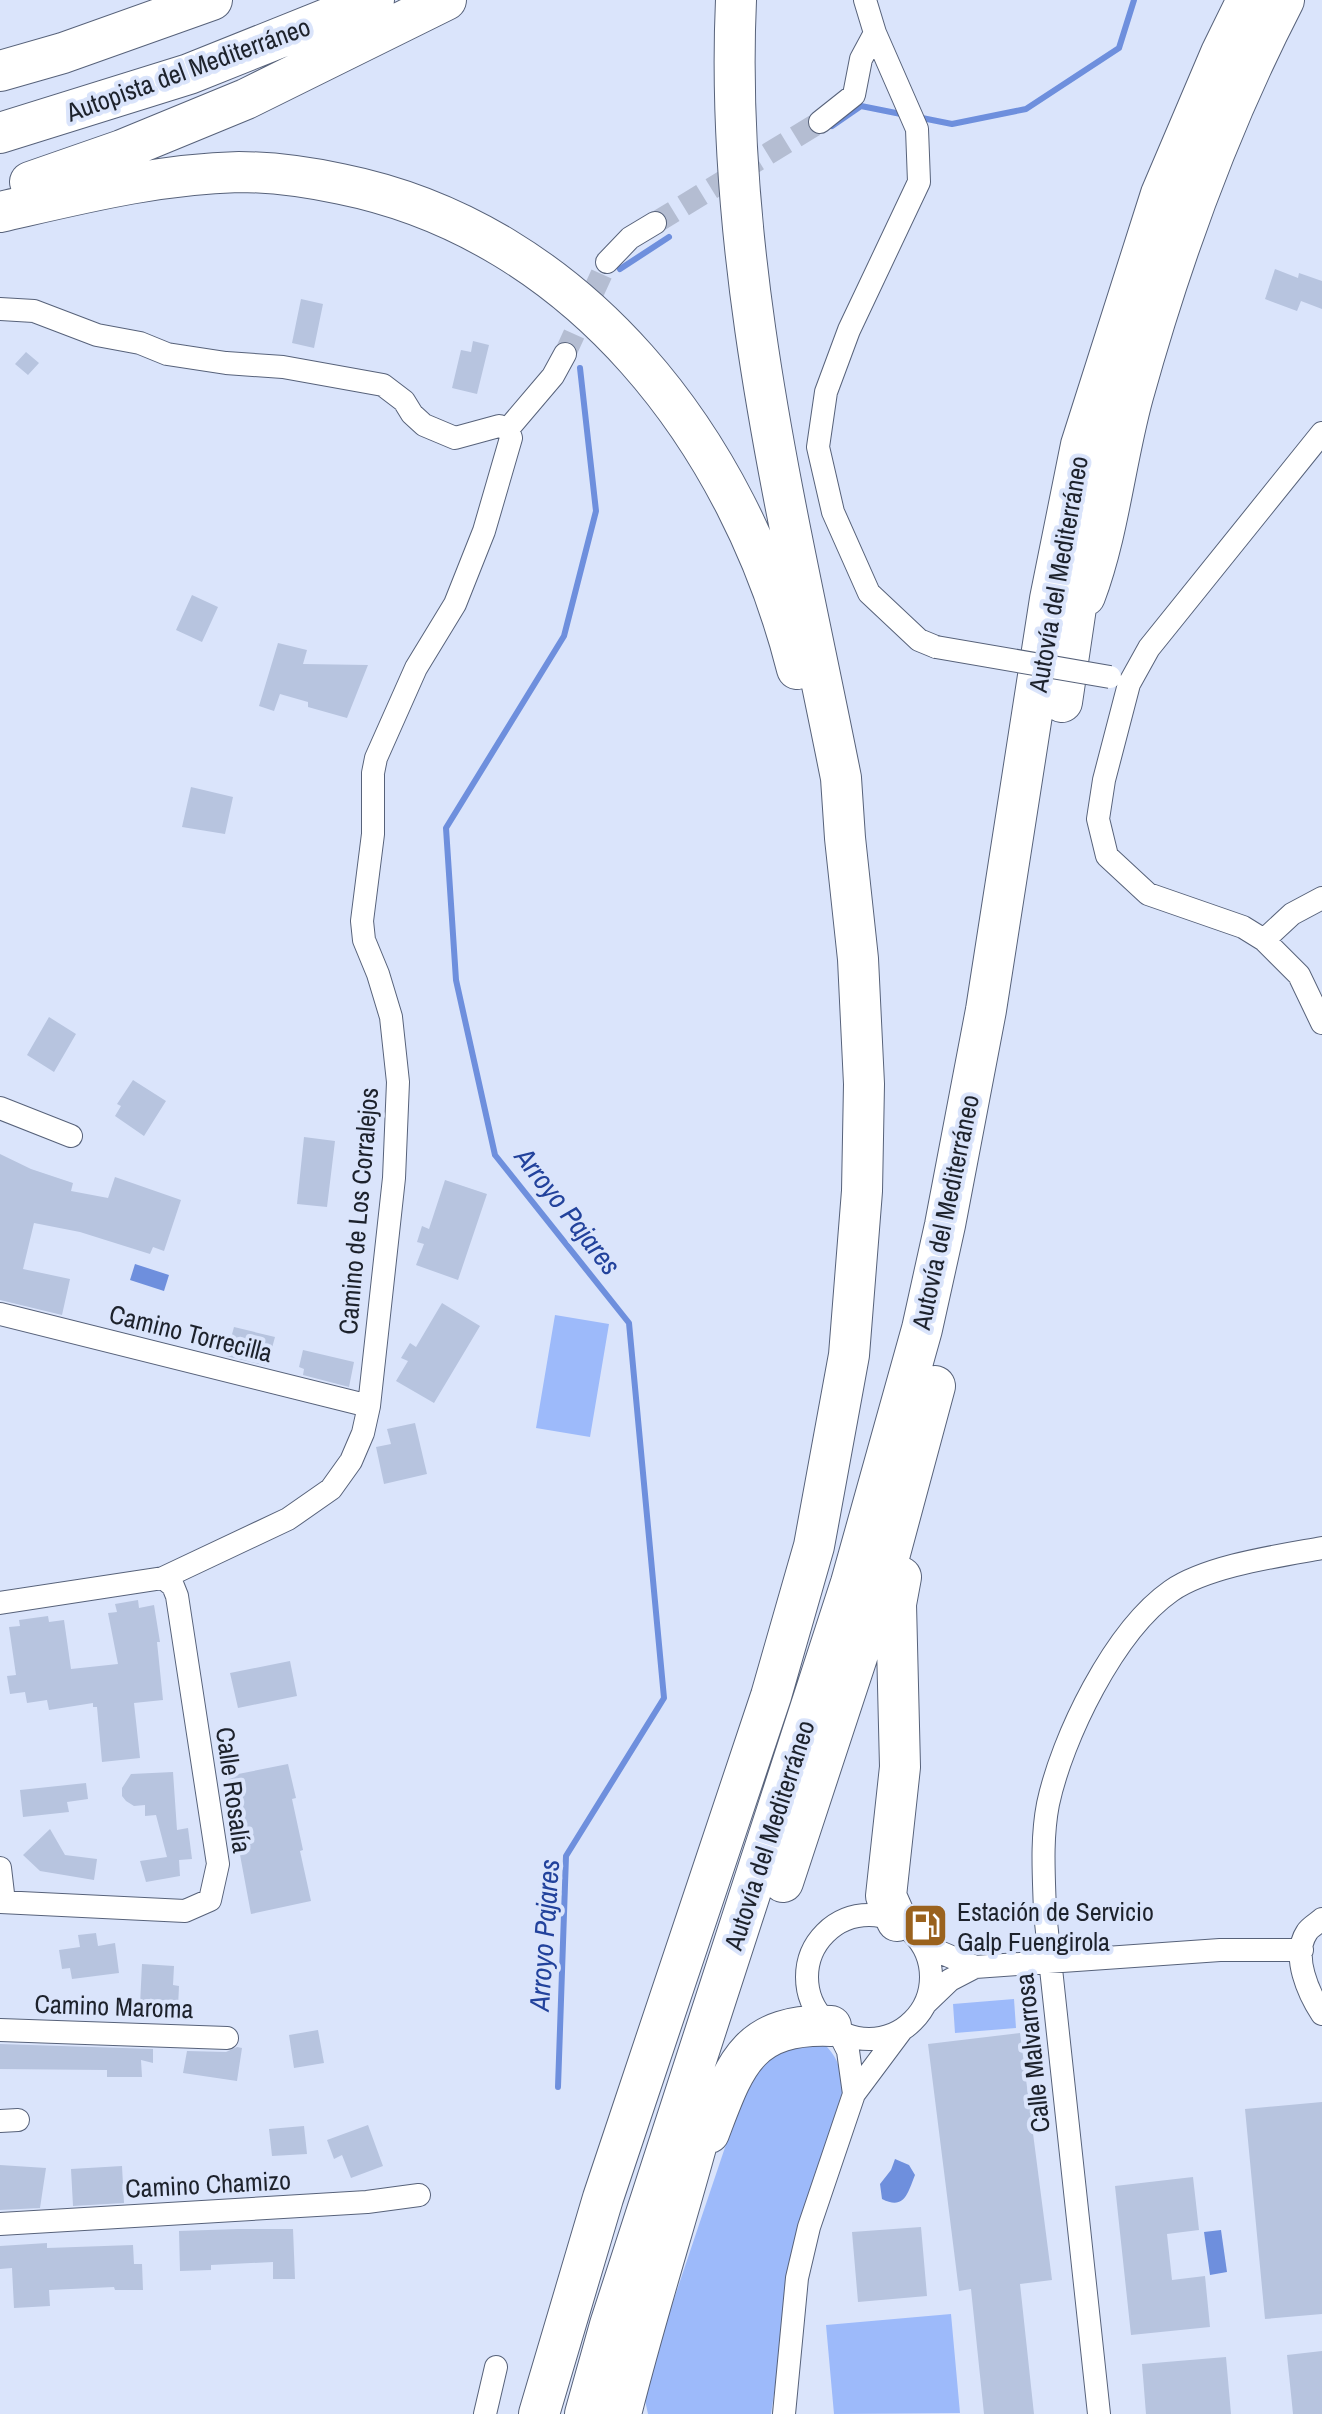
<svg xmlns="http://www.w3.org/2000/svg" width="1322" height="2414" font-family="'Archivo Narrow',sans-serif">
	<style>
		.green { fill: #9dbafa }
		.water { fill: #6e8fdd }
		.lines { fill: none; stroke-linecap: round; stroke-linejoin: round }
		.stream { stroke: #6e8fdd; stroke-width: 6 }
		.building { fill: #b7c4df }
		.street-tunnel { stroke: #b4bdd2; stroke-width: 22; stroke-dasharray: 22 11; stroke-linecap: butt }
		.street-casing { stroke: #57627a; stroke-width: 24 }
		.highway-casing { stroke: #57627a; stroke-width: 42 }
		.street { stroke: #fff; stroke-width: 22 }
		.highway { stroke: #fff; stroke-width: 40 }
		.street-bridge-casing { stroke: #57627a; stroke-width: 24; stroke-linecap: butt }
		.street-bridge { stroke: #fff; stroke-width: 22 }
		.labels { text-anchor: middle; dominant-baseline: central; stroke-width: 8; stroke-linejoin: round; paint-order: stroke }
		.street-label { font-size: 26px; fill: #1d222c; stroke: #dae4fb }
		.poi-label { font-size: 26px; fill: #1d222c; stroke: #dae4fb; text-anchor: start }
		.water-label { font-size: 28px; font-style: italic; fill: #22429c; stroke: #dae4fb }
	</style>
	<rect width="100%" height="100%" fill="#dae4fb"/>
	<path class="green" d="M 555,1315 L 609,1324 L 590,1437 L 536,1428 Z
		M 1014,1999 L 1016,2028 L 955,2033 L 953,2004 Z
		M 823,2043 C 839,2058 842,2071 842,2093 L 799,2224 L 771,2414 L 648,2414 L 643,2391 L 745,2088 L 772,2051 Z
		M 951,2314 L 960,2413 L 834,2414 L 826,2325 Z"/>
	<path class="water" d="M 135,1264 L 169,1275 L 164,1291 L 130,1280 Z
		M 895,2159 L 909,2165 L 915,2175 C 908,2192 905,2211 882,2199 L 880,2184 L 891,2170 Z
		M 1221,2230 L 1227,2272 L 1210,2275 L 1204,2232 Z"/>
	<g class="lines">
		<path class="stream" d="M 917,117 L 952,124 L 1026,109 L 1119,48 L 1134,0
			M 832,126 L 861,106 L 906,115
			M 620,269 L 669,237
			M 558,2087 L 566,1856 L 664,1698 L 629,1323 L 495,1155 L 456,980 L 446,828 L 564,636 L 596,511 L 580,368"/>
	</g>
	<path class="building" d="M 1275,269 L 1298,278 L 1299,273 L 1322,281 L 1322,309 L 1301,301 L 1297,311 L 1265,299 Z
		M 301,299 L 323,304 L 314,348 L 292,343 Z
		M 473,341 L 489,345 L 477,394 L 452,388 L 461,350 L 471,352 Z
		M 26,352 L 39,363 L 28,375 L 15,364 Z
		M 192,595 L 218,607 L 202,642 L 176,630 Z
		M 278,643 L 307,650 L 303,664 L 368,665 L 347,718 L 308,707 L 308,702 L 280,694 L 274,711 L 259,706 Z
		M 191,787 L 233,797 L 225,834 L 182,827 Z
		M 49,1017 L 76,1034 L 54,1072 L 27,1055 Z
		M 133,1080 L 166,1101 L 144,1136 L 115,1116 L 121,1106 L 117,1104 Z
		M 304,1137 L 335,1141 L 327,1207 L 297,1204 Z
		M 0,1154 L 31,1169 L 73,1183 L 71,1191 L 108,1198 L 115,1177 L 181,1200 L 164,1251 L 153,1247 L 150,1254 L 80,1232 L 34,1223 L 23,1269 L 70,1279 L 62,1315 L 0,1300 Z
		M 445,1180 L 487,1194 L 458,1280 L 416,1265 L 424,1244 L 417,1242 L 422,1226 L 429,1229 Z
		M 442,1303 L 480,1326 L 434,1403 L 396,1381 L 408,1361 L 401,1358 L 410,1343 L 416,1347 Z
		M 234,1327 L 275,1337 L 267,1366 L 226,1356 Z
		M 303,1350 L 354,1362 L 349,1387 L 303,1375 L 304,1369 L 299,1367 Z
		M 415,1423 L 427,1474 L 384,1484 L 376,1447 L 391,1444 L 387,1429 Z
		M 138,1600 L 139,1608 L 154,1605 L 160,1642 L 157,1642 L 163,1700 L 134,1703 L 140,1758 L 102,1762 L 97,1707 L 93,1707 L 93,1703 L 49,1710 L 47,1700 L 27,1703 L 25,1692 L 10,1694 L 7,1676 L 16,1675 L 9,1627 L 20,1626 L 19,1620 L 48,1616 L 49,1622 L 64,1620 L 71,1669 L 118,1664 L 108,1613 L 117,1612 L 115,1604 Z
		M 290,1661 L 297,1696 L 238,1708 L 230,1673 Z
		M 288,1764 L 296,1798 L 292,1799 L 303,1850 L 300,1851 L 311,1901 L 251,1914 L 235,1828 L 239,1827 L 228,1776 Z
		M 173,1772 L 177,1830 L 188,1828 L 192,1859 L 179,1860 L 180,1876 L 146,1882 L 140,1861 L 167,1857 L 156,1815 L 145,1816 L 145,1805 L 134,1806 L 126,1801 L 122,1796 L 122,1788 L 131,1774 Z
		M 86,1783 L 88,1799 L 67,1802 L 69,1812 L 23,1817 L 20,1790 Z
		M 50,1829 L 65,1855 L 97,1859 L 94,1880 L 40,1871 L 23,1855 Z
		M 96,1933 L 98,1946 L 115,1943 L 119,1973 L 72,1979 L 70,1968 L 62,1969 L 59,1950 L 80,1947 L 78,1935 Z
		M 142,1964 L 174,1966 L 173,1985 L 179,1986 L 178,2007 L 140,2005 Z
		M 318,2030 L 324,2063 L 294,2068 L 289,2035 Z
		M 1020,2033 L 1052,2280 L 1020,2284 L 1034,2414 L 984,2414 L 971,2289 L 959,2291 L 928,2044 Z
		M 0,2044 L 153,2049 L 153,2063 L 141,2060 L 142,2077 L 107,2077 L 107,2070 L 0,2069 Z
		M 237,2047 L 242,2048 L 237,2081 L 183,2073 L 187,2051 L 226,2052 Z
		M 1322,2102 L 1322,2314 L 1265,2319 L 1245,2109 Z
		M 368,2125 L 383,2166 L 351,2178 L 342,2155 L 334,2159 L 327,2140 Z
		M 304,2126 L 307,2154 L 272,2156 L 269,2129 Z
		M 0,2165 L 46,2168 L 40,2208 L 0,2210 Z
		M 122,2166 L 124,2203 L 73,2206 L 71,2169 Z
		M 1193,2177 L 1199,2230 L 1167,2234 L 1172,2280 L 1205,2276 L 1210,2327 L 1131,2335 L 1115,2186 Z
		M 921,2227 L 927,2296 L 858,2302 L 852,2232 Z
		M 238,2229 L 293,2229 L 295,2279 L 273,2279 L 273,2262 L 211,2265 L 211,2270 L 180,2271 L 179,2231 Z
		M 47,2243 L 47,2248 L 133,2245 L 134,2264 L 142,2264 L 143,2290 L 115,2290 L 114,2287 L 49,2290 L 50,2306 L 14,2308 L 12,2268 L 0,2269 L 0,2246 Z
		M 1322,2351 L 1322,2414 L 1293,2414 L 1287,2355 Z
		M 1226,2357 L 1231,2414 L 1146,2414 L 1142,2364 Z"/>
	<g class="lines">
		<path class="street-tunnel" d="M 655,223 L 820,122
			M 565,354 L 607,262"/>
		<defs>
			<path id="street" d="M 865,0 L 875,33 L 917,129 L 919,182 L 849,330 L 826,392 L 818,447 L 833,512 L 869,593 L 919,640 L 936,647
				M 820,122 L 854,95 L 861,59 L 875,33
				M 607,262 L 630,238 L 655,223
				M 0,309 L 34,311 L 97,335 L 140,343 L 167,354 L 226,363 L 283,367 L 383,385 L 404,401 L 412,414 L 424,425 L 455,438 L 499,426 L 508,429 L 511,438 L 484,531 L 455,604 L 416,668 L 376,758 L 373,773 L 373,834 L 362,921 L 364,940 L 378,974 L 391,1017 L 398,1082 L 394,1178 L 369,1406 L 363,1433 L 351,1461 L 331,1489 L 288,1519 L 163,1578 L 0,1603
				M 508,429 L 553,376 L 565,354
				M 1322,433 L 1149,648 L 1129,684 L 1104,780 L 1098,819 L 1107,856 L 1148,894 L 1243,927 L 1264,940 L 1299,975 L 1322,1023
				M 1264,940 L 1292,914 L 1322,898
				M 0,1108 L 71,1136
				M 0,1314 L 369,1406
				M 0,1868 L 4,1902
				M 0,1902 L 185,1911 L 210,1900 L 218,1864 L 177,1596 L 173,1586 L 163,1578
				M807 1977a62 62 0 1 1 124 0a62 62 0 1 1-124 0Z
				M 1322,1919 C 1318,1923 1310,1927 1307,1932 C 1291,1956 1309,1994 1322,2014
				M 923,1945 L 975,1967 L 1220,1950 L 1302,1950
				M 926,2003 L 950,1980 L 975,1967
				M 0,2030 L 227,2038
				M 838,2031 L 848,2051 L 854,2094
				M 0,2121 L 18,2120
				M 0,2224 L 367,2202 L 419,2195
				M 485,2414 L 496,2367
				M 784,2414 L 797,2278 L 809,2227 L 854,2094 L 901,2031
				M 1099,2414 L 1045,1913 C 1044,1877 1041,1840 1048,1804 C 1062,1738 1114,1631 1171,1591 C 1207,1566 1278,1556 1322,1548"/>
			<path id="highway" d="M 0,71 L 63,53 L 212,0
				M 0,133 L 189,74 L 374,0
				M 30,182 L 122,150 L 246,99 L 446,0
				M 0,212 C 79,194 157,174 239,172 C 273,172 308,177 341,184 C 579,232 740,442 797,669
				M 1085,596 C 1109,532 1115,462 1133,396 C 1171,259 1219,126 1284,0
				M 1062,702 L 1082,567
				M 783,1882 L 885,1572 L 935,1386
				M 897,1921 L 886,1896 L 900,1767 L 896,1604 L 901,1577
				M 709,2133 C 735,2065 747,2023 831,2026
				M 539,2414 L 603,2198 L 771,1696 L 814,1546 L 849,1355 L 862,1191 L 864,1084 L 858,959 L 845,838 L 841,778 C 790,521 724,264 736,0
				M 585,2414 L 610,2325 L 851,1583 L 922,1329 L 945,1225 L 986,1010 L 1050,599 L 1081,445 L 1161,194 L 1221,53 L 1247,0
				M 621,2414 C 647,2309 681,2207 708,2102"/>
		</defs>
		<use href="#street" class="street-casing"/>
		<use href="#highway" class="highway-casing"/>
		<use href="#street" class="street"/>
		<use href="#highway" class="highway"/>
		<defs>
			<path id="street-bridge" d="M 936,647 L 1110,677"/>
		</defs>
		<use href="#street-bridge" class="street-bridge-casing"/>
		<use href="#street-bridge" class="street-bridge"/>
	</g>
	<defs>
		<symbol id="fuel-square" viewBox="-11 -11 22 22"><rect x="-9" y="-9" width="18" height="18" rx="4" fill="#9a621e" stroke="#dae4fb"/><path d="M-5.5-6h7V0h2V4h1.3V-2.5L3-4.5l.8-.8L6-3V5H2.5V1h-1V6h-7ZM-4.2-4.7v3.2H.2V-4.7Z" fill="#fff"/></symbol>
	</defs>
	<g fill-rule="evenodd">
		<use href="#fuel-square" x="900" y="1900" width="51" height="51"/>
	</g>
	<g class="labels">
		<g class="street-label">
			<text transform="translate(188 69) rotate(-20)">Autopista del Mediterráneo</text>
			<text transform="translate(1058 574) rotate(-80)">Autovía del Mediterráneo</text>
			<text transform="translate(358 1211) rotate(-85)">Camino de Los Corralejos</text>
			<text transform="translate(945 1212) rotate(-78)">Autovía del Mediterráneo</text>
			<text transform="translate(191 1333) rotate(14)">Camino Torrecilla</text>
			<text transform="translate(234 1790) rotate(82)">Calle Rosalía</text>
			<text transform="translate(769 1835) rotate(-72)">Autovía del Mediterráneo</text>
			<text transform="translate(114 2006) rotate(2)">Camino Maroma</text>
			<text transform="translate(1032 2053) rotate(-96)">Calle Malvarrosa</text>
			<text transform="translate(208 2184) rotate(-3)">Camino Chamizo</text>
		</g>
		<g class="poi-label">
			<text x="957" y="1911">Estación de Servicio<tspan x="957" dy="30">Galp Fuengirola</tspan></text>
		</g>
		<g class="water-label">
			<text transform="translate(568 1211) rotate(52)">Arroyo Pajares</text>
			<text transform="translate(544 1935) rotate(-86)">Arroyo Pajares</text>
		</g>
	</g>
</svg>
